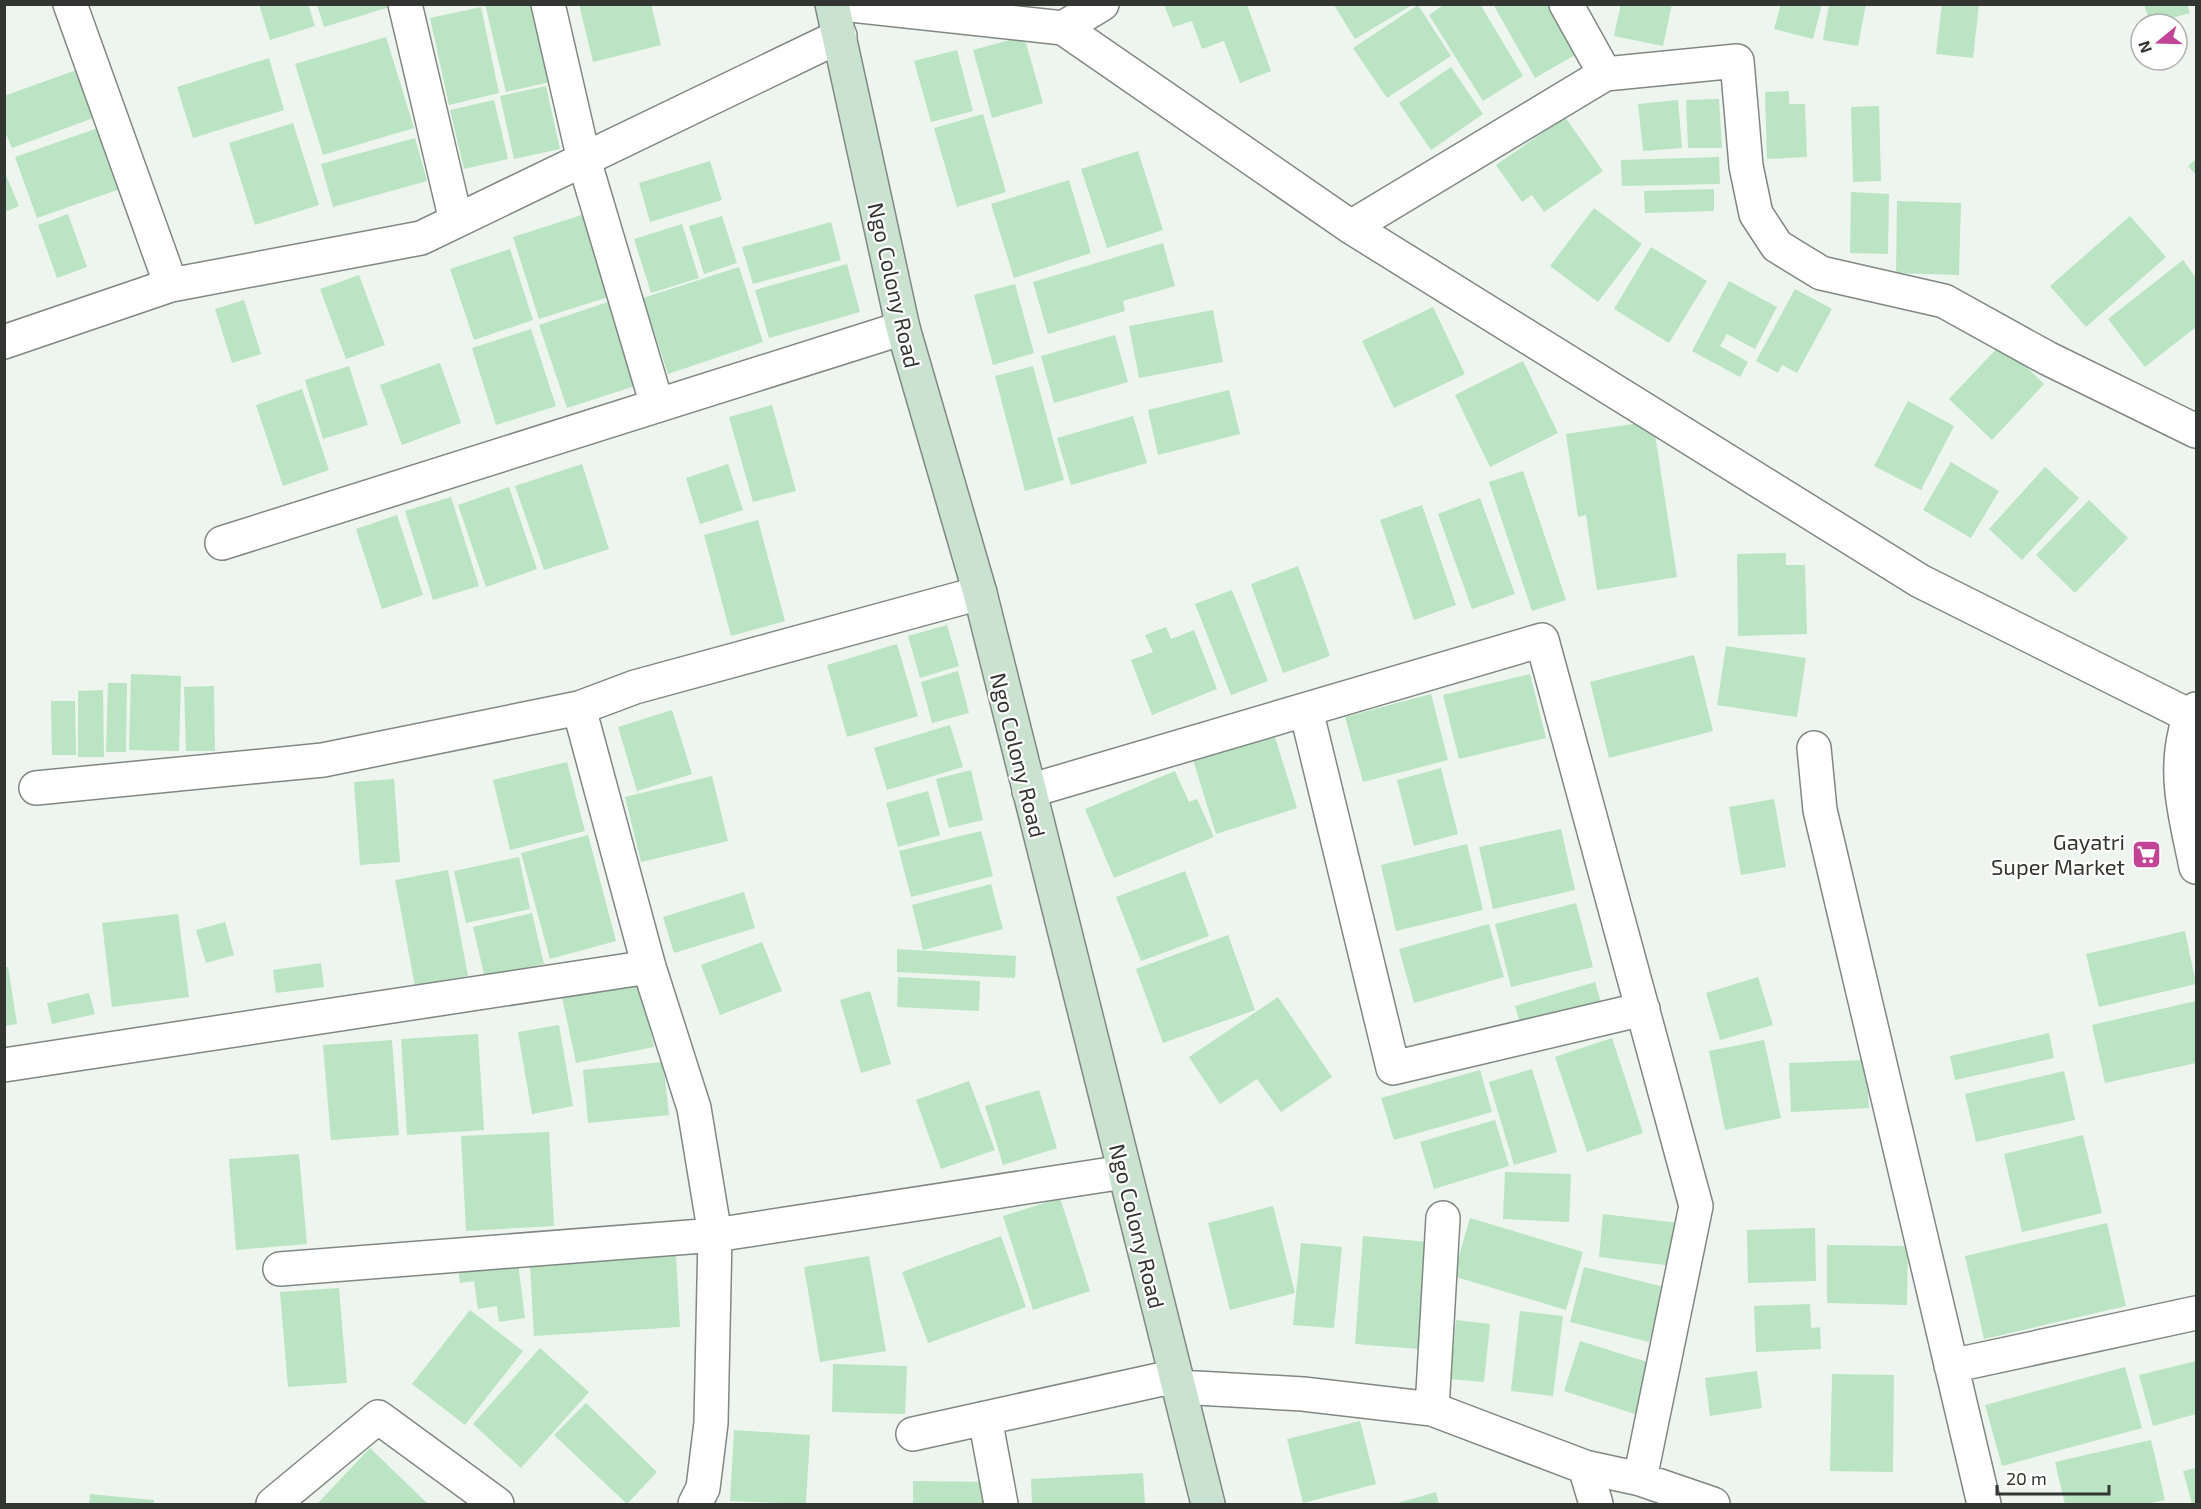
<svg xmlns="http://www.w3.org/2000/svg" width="2201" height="1509" font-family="'Exo 2',sans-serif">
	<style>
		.building { fill: #bae4c3 }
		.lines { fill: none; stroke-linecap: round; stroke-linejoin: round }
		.street-casing { stroke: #818883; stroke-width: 36 }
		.secondary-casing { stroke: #818883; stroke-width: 36 }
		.street { stroke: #fff; stroke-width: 33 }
		.secondary { stroke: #cae2d0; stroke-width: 33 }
		.labels { text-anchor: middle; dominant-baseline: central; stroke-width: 4.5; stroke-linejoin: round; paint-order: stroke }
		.street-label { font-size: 22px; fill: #323532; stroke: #fff }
		.poi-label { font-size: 22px; fill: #323532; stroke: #fff; text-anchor: end }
	</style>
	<rect width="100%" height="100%" fill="#edf5ee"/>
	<path class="building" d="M 259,4 L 308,4 L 315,26 L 270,40 Z
		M 485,4 L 532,4 L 550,82 L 506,92 Z
		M 579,4 L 651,4 L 661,45 L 593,62 Z
		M 1445,4 L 1480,4 L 1523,76 L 1483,101 L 1429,15 Z
		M 1493,4 L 1555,4 L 1582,51 L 1535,78 Z
		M 1621,4 L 1672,4 L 1663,46 L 1614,36 Z
		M 1781,4 L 1822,4 L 1813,39 L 1774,29 Z
		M 1829,4 L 1866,4 L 1858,46 L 1823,40 Z
		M 1942,4 L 1979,4 L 1973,58 L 1936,54 Z
		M 2144,4 L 2187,4 L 2190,13 L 2150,24 Z
		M 317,5 L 392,5 L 393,6 L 324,27 Z
		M 1164,5 L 1247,5 L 1271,71 L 1240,83 L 1224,41 L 1202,49 L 1192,21 L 1173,27 Z
		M 1334,5 L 1412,5 L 1355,39 Z
		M 1418,5 L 1451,56 L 1387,98 L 1353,48 Z
		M 481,7 L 499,93 L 449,105 L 430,18 Z
		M 1024,36 L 1043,103 L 992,118 L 973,50 Z
		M 386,37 L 414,128 L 323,155 L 295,64 Z
		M 957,50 L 973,111 L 931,122 L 914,61 Z
		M 269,58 L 284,110 L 193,138 L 177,87 Z
		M 1451,67 L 1483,114 L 1431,150 L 1399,103 Z
		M 79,69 L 96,117 L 12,148 L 4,129 L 4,96 Z
		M 546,86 L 560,149 L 514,159 L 500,96 Z
		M 1789,91 L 1789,104 L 1805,104 L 1807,157 L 1767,159 L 1765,92 Z
		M 1719,99 L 1722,148 L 1688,148 L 1686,100 Z
		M 494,100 L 508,159 L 464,169 L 450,110 Z
		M 1678,100 L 1682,148 L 1643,151 L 1638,104 Z
		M 1879,106 L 1881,181 L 1853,182 L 1851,107 Z
		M 983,114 L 1006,192 L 957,207 L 934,128 Z
		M 1565,117 L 1603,171 L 1544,212 L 1532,195 L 1522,202 L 1496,165 Z
		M 293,123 L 319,205 L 255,225 L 229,143 Z
		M 98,128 L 120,189 L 37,218 L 15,157 Z
		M 415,138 L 427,181 L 333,207 L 321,164 Z
		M 1138,151 L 1163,230 L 1107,248 L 1081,169 Z
		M 1719,157 L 1720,184 L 1622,186 L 1621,160 Z
		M 2196,159 L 2196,175 L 2188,166 Z
		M 710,161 L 722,200 L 650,222 L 639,183 Z
		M 5,173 L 19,206 L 5,212 Z
		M 1069,180 L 1091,253 L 1014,278 L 991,204 Z
		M 1714,189 L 1714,211 L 1645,213 L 1644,191 Z
		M 1851,192 L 1889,194 L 1888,254 L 1850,253 Z
		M 1897,201 L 1961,203 L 1959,275 L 1896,273 Z
		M 1594,208 L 1642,244 L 1598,302 L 1550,266 Z
		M 591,212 L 618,294 L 539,319 L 513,237 Z
		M 68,214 L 87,267 L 57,278 L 38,225 Z
		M 722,216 L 737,263 L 704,274 L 689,226 Z
		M 2130,216 L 2166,257 L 2086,327 L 2050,286 Z
		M 831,222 L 841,260 L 753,284 L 742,247 Z
		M 682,224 L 699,278 L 651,293 L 634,239 Z
		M 1163,243 L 1175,286 L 1123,301 L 1125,311 L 1048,334 L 1033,282 Z
		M 1651,247 L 1707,281 L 1669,343 L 1614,309 Z
		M 510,249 L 533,320 L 474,340 L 450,269 Z
		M 2183,260 L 2196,278 L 2196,327 L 2145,367 L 2108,319 Z
		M 847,264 L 860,312 L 769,338 L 755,290 Z
		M 739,267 L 763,342 L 668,374 L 643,298 Z
		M 359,275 L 385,345 L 346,359 L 320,289 Z
		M 1729,281 L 1777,307 L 1755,349 L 1727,334 L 1720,346 L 1748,362 L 1740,377 L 1692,351 Z
		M 1015,284 L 1034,353 L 993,365 L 974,295 Z
		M 1795,289 L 1832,309 L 1797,373 L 1782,365 L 1778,373 L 1756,361 Z
		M 244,300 L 261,354 L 232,363 L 215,309 Z
		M 614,300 L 641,384 L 567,408 L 539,325 Z
		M 1433,307 L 1465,374 L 1394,408 L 1362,341 Z
		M 1213,310 L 1223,362 L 1139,378 L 1129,326 Z
		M 531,329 L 556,406 L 496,425 L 472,348 Z
		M 1115,335 L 1128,382 L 1054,403 L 1041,356 Z
		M 2002,343 L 2044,384 L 1992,440 L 1949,399 Z
		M 1523,361 L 1558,433 L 1490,467 L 1455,395 Z
		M 440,363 L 461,423 L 402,445 L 380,385 Z
		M 349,366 L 368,425 L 323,439 L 305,380 Z
		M 1033,366 L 1064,480 L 1025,491 L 995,376 Z
		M 302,389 L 329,470 L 283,486 L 256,405 Z
		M 1229,390 L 1240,434 L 1158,455 L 1148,410 Z
		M 1908,401 L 1954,426 L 1921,490 L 1874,466 Z
		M 772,405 L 796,491 L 753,502 L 729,417 Z
		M 1133,416 L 1147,463 L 1071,485 L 1057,438 Z
		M 1653,421 L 1677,577 L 1597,590 L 1586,515 L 1578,517 L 1566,434 Z
		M 1951,462 L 1999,491 L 1971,538 L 1923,510 Z
		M 582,464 L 609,549 L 544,570 L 515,486 Z
		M 728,464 L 743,510 L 700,524 L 686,478 Z
		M 2045,467 L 2079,498 L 2022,560 L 1989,529 Z
		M 1523,471 L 1566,600 L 1532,611 L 1489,482 Z
		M 509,487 L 537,569 L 486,587 L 458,505 Z
		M 451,497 L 479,586 L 433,600 L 405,511 Z
		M 1480,498 L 1515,594 L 1472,609 L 1438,514 Z
		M 2089,500 L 2128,538 L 2075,593 L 2036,555 Z
		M 1422,505 L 1456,605 L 1414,620 L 1380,520 Z
		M 397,515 L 423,595 L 382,609 L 356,529 Z
		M 758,520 L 785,621 L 731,636 L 704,535 Z
		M 1786,553 L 1786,565 L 1805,565 L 1807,634 L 1738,636 L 1737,554 Z
		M 1298,566 L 1330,656 L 1283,673 L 1251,584 Z
		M 1232,590 L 1268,681 L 1231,695 L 1195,604 Z
		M 947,625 L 959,666 L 920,678 L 908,636 Z
		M 1166,627 L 1171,639 L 1194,630 L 1217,689 L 1152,715 L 1131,660 L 1153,652 L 1145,635 Z
		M 897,644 L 918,716 L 847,737 L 827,665 Z
		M 1726,646 L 1806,658 L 1797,717 L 1717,705 Z
		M 1694,655 L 1713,731 L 1609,758 L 1590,682 Z
		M 958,671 L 969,713 L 932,723 L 921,682 Z
		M 131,674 L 181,676 L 179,751 L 129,750 Z
		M 1530,674 L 1546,738 L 1459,759 L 1443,695 Z
		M 108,683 L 127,683 L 126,752 L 106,752 Z
		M 214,686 L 215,751 L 186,751 L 184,687 Z
		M 103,690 L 104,757 L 78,757 L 78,691 Z
		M 1431,694 L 1448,760 L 1363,782 L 1345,717 Z
		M 51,701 L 75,701 L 76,755 L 52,755 Z
		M 672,710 L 692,774 L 637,791 L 618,727 Z
		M 950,725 L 963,767 L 887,790 L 874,748 Z
		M 1274,734 L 1297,808 L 1216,834 L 1193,760 Z
		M 567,762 L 585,831 L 510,850 L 493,780 Z
		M 1441,768 L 1458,834 L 1414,846 L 1397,780 Z
		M 971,770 L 983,820 L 949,828 L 936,779 Z
		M 1175,771 L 1189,802 L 1197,799 L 1214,837 L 1114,878 L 1085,809 Z
		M 712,776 L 728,841 L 641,862 L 625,797 Z
		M 394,779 L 400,862 L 360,865 L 354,782 Z
		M 928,791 L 940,835 L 898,847 L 886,803 Z
		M 1774,799 L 1786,867 L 1741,875 L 1729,807 Z
		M 1561,829 L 1575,890 L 1493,909 L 1479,847 Z
		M 981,831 L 993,876 L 911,897 L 899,851 Z
		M 588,835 L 616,941 L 550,959 L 521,853 Z
		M 1467,844 L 1483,910 L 1396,931 L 1381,865 Z
		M 519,857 L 530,909 L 466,923 L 454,871 Z
		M 448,870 L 468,976 L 415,986 L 395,880 Z
		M 1185,871 L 1209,936 L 1141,961 L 1116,897 Z
		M 991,884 L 1003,929 L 923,950 L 912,905 Z
		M 744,892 L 755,928 L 674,953 L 663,917 Z
		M 1576,903 L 1593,967 L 1511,987 L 1495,924 Z
		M 532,913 L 544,964 L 485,978 L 473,927 Z
		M 178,914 L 189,997 L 112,1007 L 102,923 Z
		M 225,922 L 234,955 L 206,963 L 196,930 Z
		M 1489,924 L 1504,977 L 1414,1003 L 1399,949 Z
		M 2185,931 L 2196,984 L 2099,1007 L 2086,954 Z
		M 1228,935 L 1255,1010 L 1163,1043 L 1136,969 Z
		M 762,942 L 782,991 L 720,1015 L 701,965 Z
		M 897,949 L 1016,956 L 1015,978 L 897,972 Z
		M 321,963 L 324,987 L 276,993 L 273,970 Z
		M 4,967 L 8,967 L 17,1024 L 4,1026 Z
		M 898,977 L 980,981 L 979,1011 L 897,1007 Z
		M 1758,977 L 1773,1025 L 1720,1040 L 1706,993 Z
		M 640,981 L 654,1047 L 576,1063 L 562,997 Z
		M 1595,982 L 1609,1030 L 1529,1053 L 1515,1006 Z
		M 870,991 L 891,1064 L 861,1073 L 840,1000 Z
		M 89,993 L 95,1014 L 52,1024 L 47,1003 Z
		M 1278,997 L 1332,1077 L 1281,1112 L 1257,1079 L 1220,1104 L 1189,1057 Z
		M 2196,1001 L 2196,1063 L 2105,1083 L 2092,1025 Z
		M 559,1025 L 573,1106 L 532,1114 L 518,1032 Z
		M 2049,1033 L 2054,1058 L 1955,1080 L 1950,1056 Z
		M 478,1034 L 484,1130 L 407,1135 L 401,1039 Z
		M 1612,1038 L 1643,1133 L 1587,1152 L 1555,1057 Z
		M 392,1040 L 399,1135 L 331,1140 L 323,1045 Z
		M 1764,1040 L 1781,1118 L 1725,1130 L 1709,1051 Z
		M 1866,1060 L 1869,1108 L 1791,1112 L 1789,1063 Z
		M 663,1062 L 669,1115 L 588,1123 L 583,1070 Z
		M 1532,1069 L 1557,1152 L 1514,1165 L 1489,1082 Z
		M 1480,1070 L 1492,1112 L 1394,1140 L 1381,1098 Z
		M 2064,1071 L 2075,1120 L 1976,1142 L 1965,1094 Z
		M 969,1081 L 995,1150 L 941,1169 L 916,1100 Z
		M 1039,1090 L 1057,1148 L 1003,1165 L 985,1106 Z
		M 1495,1120 L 1509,1166 L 1434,1189 L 1420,1142 Z
		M 549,1132 L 554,1226 L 466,1231 L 461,1136 Z
		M 2083,1135 L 2102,1213 L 2022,1232 L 2004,1154 Z
		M 299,1154 L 307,1244 L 236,1250 L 229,1159 Z
		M 1505,1172 L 1571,1174 L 1569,1222 L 1503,1219 Z
		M 1060,1198 L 1090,1291 L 1033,1310 L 1003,1216 Z
		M 1273,1206 L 1295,1293 L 1230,1310 L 1208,1223 Z
		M 1603,1214 L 1679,1223 L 1673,1266 L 1599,1257 Z
		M 1470,1218 L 1583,1252 L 1566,1310 L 1453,1276 Z
		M 2107,1223 L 2126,1306 L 1984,1339 L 1965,1256 Z
		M 1815,1228 L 1816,1281 L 1748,1283 L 1747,1230 Z
		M 1001,1236 L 1026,1307 L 928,1343 L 902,1272 Z
		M 1363,1236 L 1428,1242 L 1420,1349 L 1355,1344 Z
		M 1301,1243 L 1342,1247 L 1334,1328 L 1293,1325 Z
		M 1827,1245 L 1908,1246 L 1907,1305 L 1827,1303 Z
		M 517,1255 L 525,1318 L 499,1322 L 497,1306 L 478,1309 L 474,1281 L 460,1283 L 457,1263 Z
		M 676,1255 L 680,1327 L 534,1336 L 530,1264 Z
		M 869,1256 L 886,1351 L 820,1362 L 804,1267 Z
		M 1584,1267 L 1664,1287 L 1649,1342 L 1570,1322 Z
		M 339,1288 L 347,1383 L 288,1387 L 280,1292 Z
		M 1810,1304 L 1811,1328 L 1820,1327 L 1821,1349 L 1756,1352 L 1754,1306 Z
		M 470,1310 L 523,1351 L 465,1425 L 412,1384 Z
		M 1520,1311 L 1563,1316 L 1553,1396 L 1511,1391 Z
		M 1456,1320 L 1490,1324 L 1484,1382 L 1450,1379 Z
		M 1580,1341 L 1660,1366 L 1644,1417 L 1564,1391 Z
		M 540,1348 L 589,1392 L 521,1468 L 473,1424 Z
		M 2196,1361 L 2196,1414 L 2153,1426 L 2139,1375 Z
		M 833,1364 L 907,1366 L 905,1414 L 832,1412 Z
		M 2125,1367 L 2142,1428 L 2002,1466 L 1985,1405 Z
		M 1757,1371 L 1762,1408 L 1710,1416 L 1705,1378 Z
		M 1832,1374 L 1894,1375 L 1893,1472 L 1830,1471 Z
		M 586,1403 L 657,1472 L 627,1504 L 554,1435 Z
		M 1360,1421 L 1376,1484 L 1303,1503 L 1287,1439 Z
		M 734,1430 L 810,1435 L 806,1504 L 730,1501 Z
		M 2151,1440 L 2165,1500 L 2146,1504 L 2065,1504 L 2055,1462 Z
		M 370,1448 L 427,1503 L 426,1504 L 317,1504 Z
		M 2196,1468 L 2196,1504 L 2192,1504 L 2183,1471 Z
		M 1143,1473 L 1145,1504 L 1032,1504 L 1031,1479 Z
		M 913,1481 L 994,1482 L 995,1504 L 913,1504 Z
		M 1436,1492 L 1439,1504 L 1394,1504 Z
		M 90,1494 L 154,1500 L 154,1504 L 89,1504 Z"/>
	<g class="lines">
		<defs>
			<path id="street" d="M 70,4 L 171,285
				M 405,4 L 456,221
				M 548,4 L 584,160 L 657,405
				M 842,4 L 1063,28 L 1102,4
				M 1063,28 L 1351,227 L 1920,581 L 2196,719
				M 1605,74 L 1737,61 L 1746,166 L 1756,214 L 1777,246 L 1821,273 L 1944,301 L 2047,358 L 2196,431
				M 1351,227 L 1605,74 L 1566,4
				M 4,342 L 171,285 L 421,238 L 840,36
				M 222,543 L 903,328
				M 2196,709 C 2188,717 2187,723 2185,733 C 2174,779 2187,822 2196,867
				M 1306,710 L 1393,1068 L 1643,1009
				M 1814,748 L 1820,810 L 1984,1504
				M 36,788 L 323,760 L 579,708
				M 1029,791 L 1542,640 L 1696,1206 L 1640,1479
				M 4,1065 L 649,967
				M 280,1269 L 715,1235 L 1124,1172
				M 1951,1366 L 2196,1313
				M 1179,1387 L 1303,1394 L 1432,1409 L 1585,1467 L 1640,1479 L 1713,1504
				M 1432,1409 L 1443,1218
				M 985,1418 L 1001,1504
				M 913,1434 L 1176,1376
				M 1585,1467 L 1596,1504
				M 273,1504 L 378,1417 L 497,1504
				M 695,1504 L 703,1488 L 711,1423 L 715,1235 L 694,1108 L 649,967 L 579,708 L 635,687 L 980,593"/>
			<path id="secondary" d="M 832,4 L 903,328 L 980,593 L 1208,1504"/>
		</defs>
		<use href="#street" class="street-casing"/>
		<use href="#secondary" class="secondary-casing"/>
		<use href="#street" class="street"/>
		<use href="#secondary" class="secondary"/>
	</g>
	<defs>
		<symbol id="supermarket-square" viewBox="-11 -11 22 22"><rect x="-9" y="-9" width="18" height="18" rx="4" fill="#c24595" stroke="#fff"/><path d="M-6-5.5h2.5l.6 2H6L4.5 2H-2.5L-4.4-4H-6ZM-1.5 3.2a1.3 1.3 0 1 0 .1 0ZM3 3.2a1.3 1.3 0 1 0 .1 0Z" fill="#fff"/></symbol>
	</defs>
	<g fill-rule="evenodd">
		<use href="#supermarket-square" x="2130" y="838" width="33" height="33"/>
	</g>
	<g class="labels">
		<g class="street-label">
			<text transform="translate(895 285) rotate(77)">Ngo Colony Road</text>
			<text transform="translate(1019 755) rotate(76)">Ngo Colony Road</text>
			<text transform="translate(1138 1226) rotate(76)">Ngo Colony Road</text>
		</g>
		<g class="poi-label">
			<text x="2125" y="841">Gayatri<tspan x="2125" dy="25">Super Market</tspan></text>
		</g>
	</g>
	<rect width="2201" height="1509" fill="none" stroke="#323532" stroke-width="12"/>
	<g transform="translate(2159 42) rotate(251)"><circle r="28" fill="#ffffff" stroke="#adaead" stroke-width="1.5"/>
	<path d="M0-4.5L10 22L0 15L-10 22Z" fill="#c24595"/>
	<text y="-9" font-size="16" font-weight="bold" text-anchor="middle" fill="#323532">N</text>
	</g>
	<path d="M1997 1485v9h112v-9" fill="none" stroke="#323532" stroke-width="3"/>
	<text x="2006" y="1485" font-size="18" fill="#323532" stroke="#ffffff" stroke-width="4.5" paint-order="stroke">20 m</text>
</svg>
